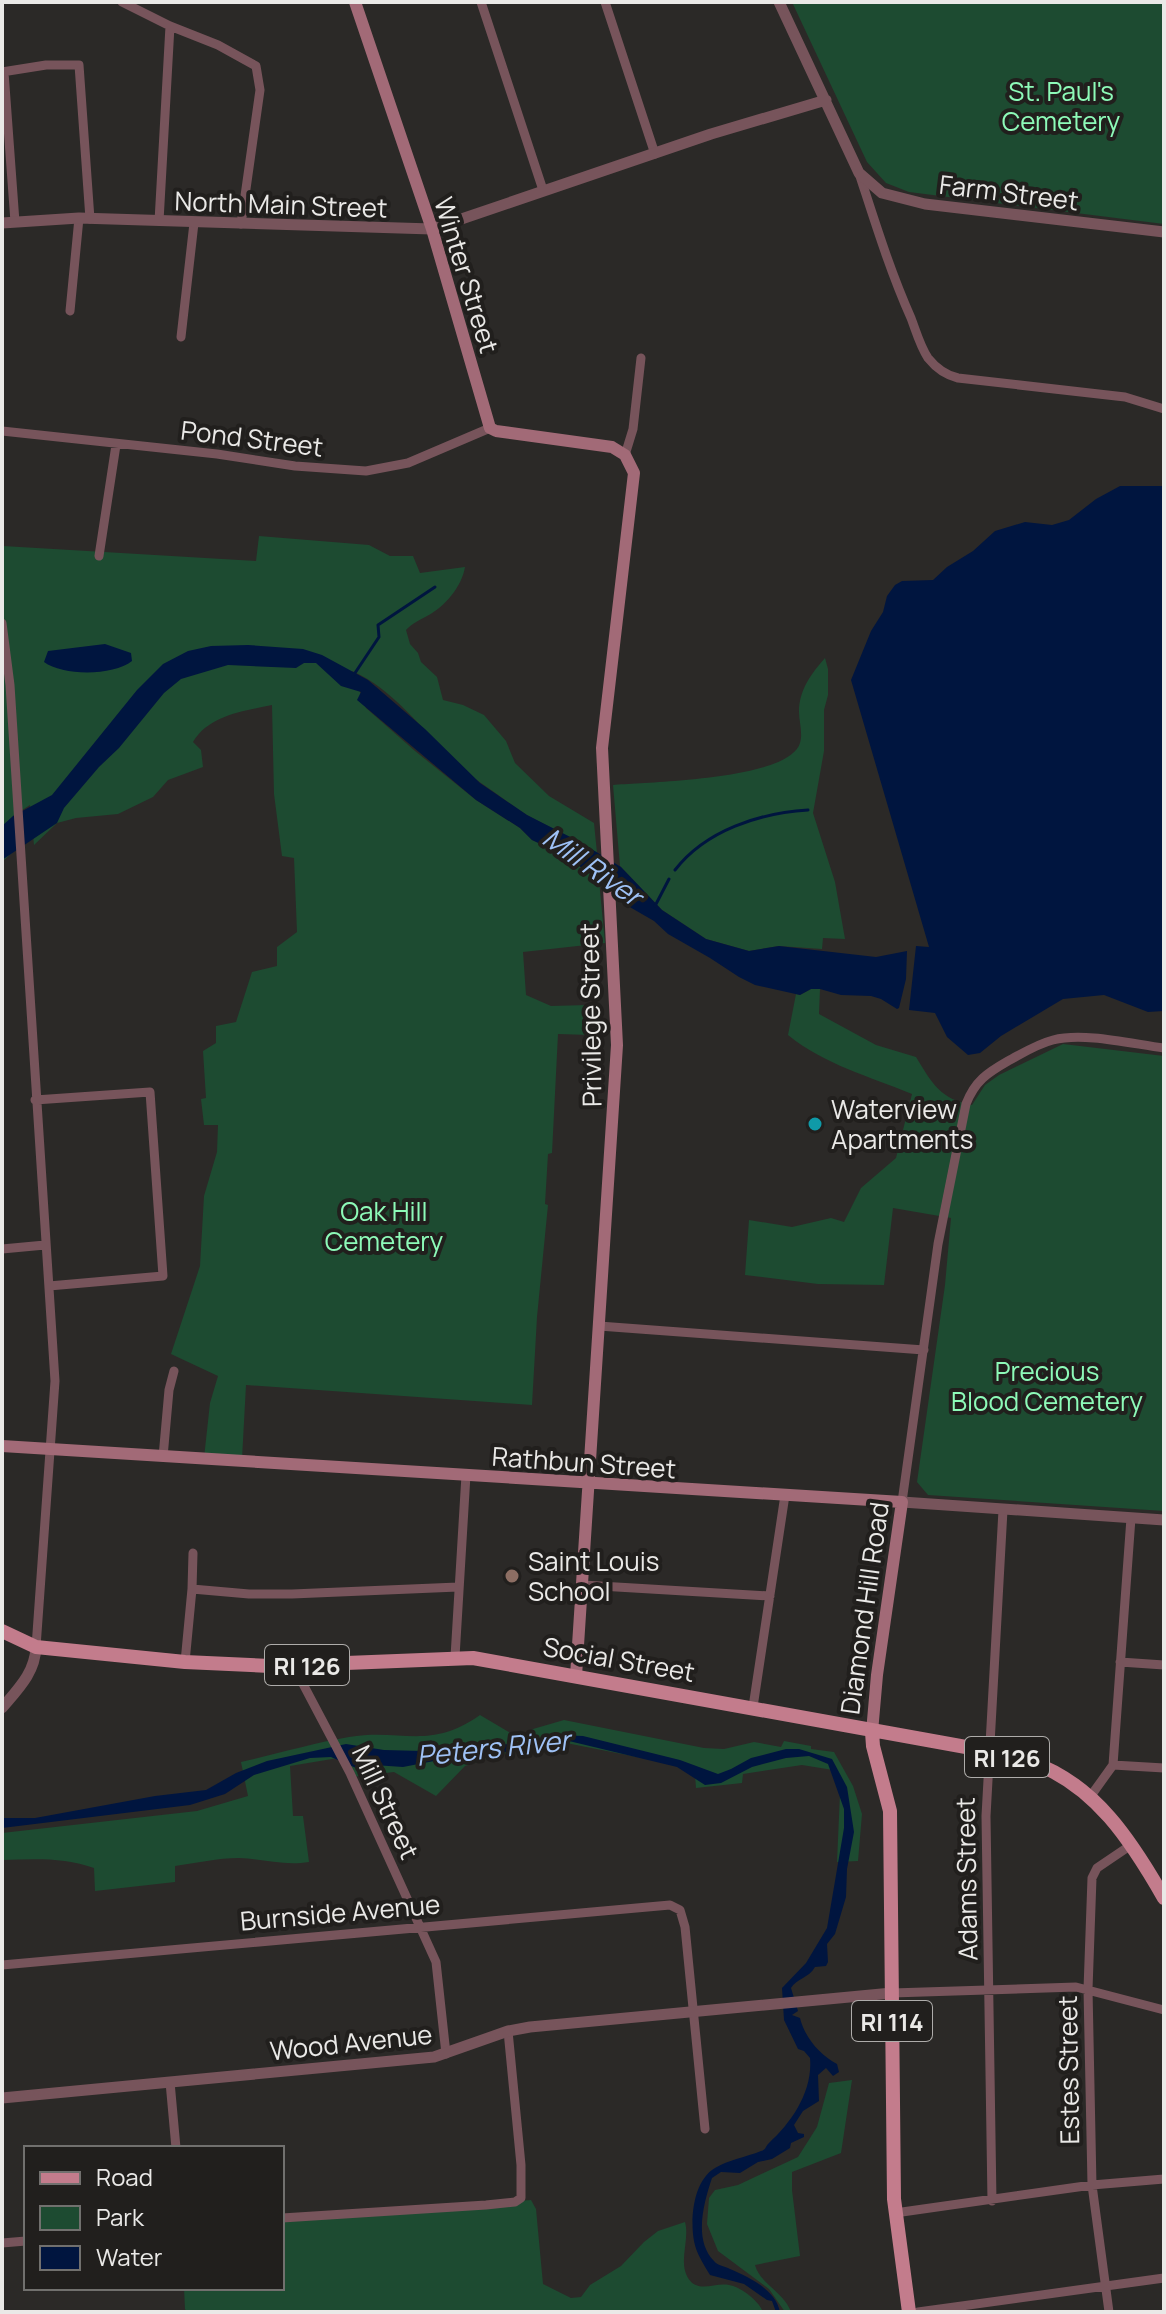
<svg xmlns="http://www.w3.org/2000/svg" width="1166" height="2314" font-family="Manrope,sans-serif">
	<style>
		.green { fill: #1d4b31 }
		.water { fill: #00153f }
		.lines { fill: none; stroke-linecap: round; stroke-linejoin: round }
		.stream { stroke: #00153f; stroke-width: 3 }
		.minor { stroke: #77545b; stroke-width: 9 }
		.tertiary { stroke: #77545b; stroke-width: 11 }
		.secondary { stroke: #a26a77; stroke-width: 12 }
		.primary { stroke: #c37c8c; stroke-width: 14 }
		.culture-dot { fill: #0f9aa8; stroke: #211f1d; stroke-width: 3 }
		.education-dot { fill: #8d6e63; stroke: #211f1d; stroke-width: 3 }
		.labels { text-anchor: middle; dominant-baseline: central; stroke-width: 8; stroke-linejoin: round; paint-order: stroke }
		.shield { fill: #211f1d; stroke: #aeacaa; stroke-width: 2 }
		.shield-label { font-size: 24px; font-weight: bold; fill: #eae9e7 }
		.park-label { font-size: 26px; fill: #8dfab8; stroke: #211f1d }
		.street-label { font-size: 26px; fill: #eae9e7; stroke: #211f1d }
		.poi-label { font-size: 26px; fill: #eae9e7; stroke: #211f1d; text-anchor: start }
		.water-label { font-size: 28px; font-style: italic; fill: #9fc2f6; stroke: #211f1d }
	</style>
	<rect width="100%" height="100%" fill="#2b2927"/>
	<path class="green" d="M 792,2 L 1164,2 L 1164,224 L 909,192 L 886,183 L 867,162 Z
		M 259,536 L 369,545 L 390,556 L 413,556 L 420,573 L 465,567 C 462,586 445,607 427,616 C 418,621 413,623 406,630 L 410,644 L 418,653 L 421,662 L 437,677 L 443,700 L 463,705 L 484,715 L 506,741 L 515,763 L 549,796 L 594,823 L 597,853 C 575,838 550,828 527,815 C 511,805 496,793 481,783 C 438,754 401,691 352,671 L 366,708 L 415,751 L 476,800 L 520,828 L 532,840 L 564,855 L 599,880 L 605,943 L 523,952 L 526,995 L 551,1006 L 588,1005 L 590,1035 L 558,1034 L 552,1153 L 548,1154 L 545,1204 L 548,1205 L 537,1317 L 532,1405 L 246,1385 L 242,1459 L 204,1458 L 210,1403 L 218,1376 L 171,1354 L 200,1266 L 204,1196 L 217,1152 L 218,1125 L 204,1125 L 201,1099 L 206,1098 L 203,1051 L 216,1043 L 216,1026 L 236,1022 L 252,972 L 277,966 L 277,947 L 297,932 L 294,858 L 282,856 L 274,794 L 272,705 C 244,711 209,715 193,742 L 201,750 L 203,767 L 168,780 L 153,797 L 118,814 L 76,818 L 57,823 L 34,845 L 30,805 L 13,816 L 15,850 L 2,862 L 3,546 L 256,561 Z
		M 825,658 L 828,669 L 828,695 L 824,710 L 824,751 L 813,813 L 835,882 L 845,939 L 823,938 L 822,949 L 779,946 L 749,951 L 706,939 L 662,910 L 620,866 L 613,785 C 648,782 789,780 800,743 C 803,733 799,721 799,712 C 799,690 811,674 825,658 Z
		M 811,989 L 820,989 L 819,1014 L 876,1045 L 916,1057 C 932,1083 940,1099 972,1105 L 985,1085 L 999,1075 L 1063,1044 L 1164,1056 L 1164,1511 L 928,1495 L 917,1482 L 945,1285 L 951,1218 L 893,1208 L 884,1285 L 818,1284 L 745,1275 L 749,1220 L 792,1227 L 831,1218 L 844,1222 L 861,1188 L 896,1158 L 912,1094 C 869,1076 825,1065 788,1035 L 796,994 L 800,995 Z
		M 480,1715 L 519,1738 L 533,1729 L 564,1720 L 704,1748 L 724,1749 L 754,1742 L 781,1747 L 784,1741 L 811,1746 L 811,1749 L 834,1752 L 853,1786 L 862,1814 L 858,1861 L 837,1862 L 840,1794 L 833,1770 L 802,1765 L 743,1774 L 742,1783 L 696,1788 L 695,1775 L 678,1765 L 566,1743 L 552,1744 L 547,1748 L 537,1747 L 499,1755 L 465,1766 L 436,1796 L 394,1772 L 351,1777 L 338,1758 L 290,1766 L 293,1816 L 303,1816 L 309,1862 C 284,1866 263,1859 239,1858 C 218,1858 196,1863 175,1866 L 175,1882 L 95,1891 L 94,1868 C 65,1857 33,1859 2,1860 L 2,1833 L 197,1811 L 248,1796 L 241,1762 C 277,1754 313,1743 349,1737 C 402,1728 429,1751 480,1715 Z
		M 852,2080 L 841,2153 L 792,2172 L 792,2190 L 800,2256 L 755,2265 C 760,2284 784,2292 791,2312 L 785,2312 L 769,2289 L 718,2251 L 707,2224 L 709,2198 L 715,2190 L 738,2185 L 798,2157 L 817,2127 L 829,2083 Z
		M 531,2200 L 536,2209 L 543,2284 L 571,2298 L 581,2297 L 590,2285 L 621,2266 L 644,2242 L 658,2231 L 685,2222 C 690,2240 678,2261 688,2278 C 698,2294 715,2282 729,2285 C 741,2287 759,2301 763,2312 L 187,2312 L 185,2309 L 184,2288 L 282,2288 L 282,2220 Z"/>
	<path class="water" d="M 1120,486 L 1164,486 L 1164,1011 L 1148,1012 L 1104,995 L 1063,999 L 1001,1036 L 980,1053 L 968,1055 L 947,1037 L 935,1013 L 909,1010 L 916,946 L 929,947 L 851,680 L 871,631 L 883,612 L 887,596 L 895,585 L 902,581 L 933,580 L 947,567 L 973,551 L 995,531 L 1025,522 L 1052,525 L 1069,520 L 1096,499 Z
		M 105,644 L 131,653 L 132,661 C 113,676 63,676 44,662 L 48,651 Z
		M 248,645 L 303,649 L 322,655 L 368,680 L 425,729 L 480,783 L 527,815 L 580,842 L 621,867 L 662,910 L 706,939 L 749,951 L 779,946 L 876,957 L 907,951 L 906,979 L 899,1008 L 897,1009 L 881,999 L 871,996 L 841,995 L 820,989 L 811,989 L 800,995 L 755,985 L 739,977 L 710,958 L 668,934 L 654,921 L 628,906 L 599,880 L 564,855 L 532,840 L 520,828 L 476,800 L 357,700 L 361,692 L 341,686 L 316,663 L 304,663 L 296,668 L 228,665 L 181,679 L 164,693 L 119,748 L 99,767 L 64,808 L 57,823 L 2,860 L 2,826 L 13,816 L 52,795 L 137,690 L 163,664 L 188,651 L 211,646 Z
		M 560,1735 L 583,1736 L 680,1760 L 718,1774 L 731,1769 L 751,1758 L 786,1749 L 799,1749 L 832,1759 L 847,1787 L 854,1832 L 847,1869 L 846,1897 L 835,1934 L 827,1944 L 828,1962 L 826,1966 L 815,1967 C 809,1978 796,1979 791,1988 L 798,2011 L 792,2015 L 800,2018 C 805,2038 820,2055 837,2064 L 839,2072 L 833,2076 L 826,2068 L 818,2075 L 819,2101 L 803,2111 L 794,2125 L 798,2133 L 804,2134 L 804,2137 L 791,2143 L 790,2148 L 772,2159 L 758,2162 L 740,2173 L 721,2172 L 712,2178 C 704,2202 693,2240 714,2261 C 718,2266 725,2266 730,2269 C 749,2277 776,2290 780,2312 L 776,2312 L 772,2301 L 767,2300 L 744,2284 L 710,2275 C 704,2265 696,2253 694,2241 C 690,2219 693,2181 715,2168 C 728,2160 746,2157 761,2151 C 767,2149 764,2148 769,2143 C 792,2122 813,2091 810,2058 L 804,2051 L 798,2049 L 784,2020 L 782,1988 L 806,1963 L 827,1928 L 844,1828 L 844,1809 L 828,1764 L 809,1756 L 786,1758 L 752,1767 L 721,1783 L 705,1785 L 677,1767 L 569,1741 L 550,1744 L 546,1749 L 465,1755 L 403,1767 L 374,1765 L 356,1768 L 331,1757 L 310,1758 L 254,1775 L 225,1794 L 190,1805 L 2,1828 L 2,1818 L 35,1818 L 155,1796 L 206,1790 L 236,1773 L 267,1761 L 346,1744 L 384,1750 L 423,1751 L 534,1742 Z"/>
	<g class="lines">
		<path class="stream" d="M 353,676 L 379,637 L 378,625 L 435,587
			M 675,870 C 706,830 760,813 808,810
			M 655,906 L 669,879"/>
		<path class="minor" d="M 122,2 L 170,26 L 218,45 L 256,66 L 260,90 L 241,224
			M 481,2 L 543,190
			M 605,2 L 655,154
			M 2,72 L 46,65 L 79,65 L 90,219
			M 4,72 L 15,222
			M 859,173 C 875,222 890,271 911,318 C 916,331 920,346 928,358 C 936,368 945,375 958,378 L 1125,397 L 1164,409
			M 159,221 L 170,26
			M 70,311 L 79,218
			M 181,337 L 194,223
			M 2,431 L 217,454 L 295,466 L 366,471 L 408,463 L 490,428
			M 625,455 L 633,429 L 641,358
			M 99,556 L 116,445
			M 2,623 L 10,685 L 55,1381 L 36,1647
			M 35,1100 L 150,1092 L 163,1276 L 49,1286
			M 2,1249 L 45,1245
			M 599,1326 L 924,1350
			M 163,1457 L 169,1390 L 174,1371
			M 902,1502 L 938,1244 L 966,1104 C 975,1081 987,1073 1008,1061 C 1023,1053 1037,1044 1053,1040 C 1084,1032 1132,1044 1164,1048
			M 583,1585 L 770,1596
			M 192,1589 L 249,1594 L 292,1594 L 458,1587
			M 455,1657 L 466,1475
			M 185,1662 L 192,1589 L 193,1553
			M 1120,1662 L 1164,1665
			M 293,1665 L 350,1773 L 436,1962 L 446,2054
			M 753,1707 L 785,1495
			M 1113,1765 L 1164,1768
			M 1090,1797 L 1113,1765 L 1131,1518
			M 2,1965 L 670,1905 L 680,1910 L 685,1927 L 705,2129
			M 892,1993 L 1076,1987 L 1164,2010
			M 170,2082 L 176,2148
			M 992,2201 L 986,1816 L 1003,1510
			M 895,2213 L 1092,2185 L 1164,2179
			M 282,2218 L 486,2205 L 515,2202 L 521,2198 L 521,2165 L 508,2031
			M 2,2243 L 26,2241
			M 918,2312 L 1164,2278
			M 1109,2312 L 1092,2185 L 1088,1989 L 1092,1878 L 1097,1868 L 1131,1845"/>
		<path class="tertiary" d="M 779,2 L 859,173 L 882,193 L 925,204 L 1164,232
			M 2,223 L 79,218 L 432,229 L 711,134 L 826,100
			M 902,1502 L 1164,1520
			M 2,1708 C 18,1689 35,1673 36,1647
			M 2,2098 L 434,2057 L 508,2031 L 530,2027 L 892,1993"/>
		<path class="secondary" d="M 355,2 L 432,229 L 490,428 L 496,431 L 612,447 L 625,455 L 634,473 L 602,748 L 617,1045 L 576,1676
			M 2,1446 L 902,1502 L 877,1675 L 872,1732"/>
		<path class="primary" d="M 2,1631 L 36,1647 L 185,1662 L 270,1666 L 473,1658 L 988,1751 C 1002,1756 1017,1758 1031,1762 C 1095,1784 1132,1842 1164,1898
			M 872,1732 L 873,1746 L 890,1811 L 894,2199 L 909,2312"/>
	</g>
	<circle class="culture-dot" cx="815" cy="1124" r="8"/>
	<circle class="education-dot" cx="512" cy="1576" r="8"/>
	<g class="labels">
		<g class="shield">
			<rect x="265" y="1645" width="84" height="40" rx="6"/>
			<rect x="965" y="1737" width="84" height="40" rx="6"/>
			<rect x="852" y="2001" width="80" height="40" rx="6"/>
		</g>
		<g class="shield-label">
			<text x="307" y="1665">RI 126</text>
			<text x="1007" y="1757">RI 126</text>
			<text x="892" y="2021">RI 114</text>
		</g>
		<g class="park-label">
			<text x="1061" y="91">St. Paul's<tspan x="1061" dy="30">Cemetery</tspan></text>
			<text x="384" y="1211">Oak Hill<tspan x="384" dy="30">Cemetery</tspan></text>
			<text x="1047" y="1371">Precious<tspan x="1047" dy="30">Blood Cemetery</tspan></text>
		</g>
		<g class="street-label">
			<text transform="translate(1009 192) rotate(7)">Farm Street</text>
			<text transform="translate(281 204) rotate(2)">North Main Street</text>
			<text transform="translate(467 275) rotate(73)">Winter Street</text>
			<text transform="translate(252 438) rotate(7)">Pond Street</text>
			<text transform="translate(590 1015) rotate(-91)">Privilege Street</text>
			<text transform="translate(584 1462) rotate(4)">Rathbun Street</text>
			<text transform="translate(864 1608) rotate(-82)">Diamond Hill Road</text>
			<text transform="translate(619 1659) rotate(10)">Social Street</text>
			<text transform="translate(386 1802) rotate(65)">Mill Street</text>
			<text transform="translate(966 1879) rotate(-91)">Adams Street</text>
			<text transform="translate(340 1912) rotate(-5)">Burnside Avenue</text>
			<text transform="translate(351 2042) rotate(-6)">Wood Avenue</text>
			<text transform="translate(1068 2070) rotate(-91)">Estes Street</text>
		</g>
		<g class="poi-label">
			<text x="831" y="1109">Waterview<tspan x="831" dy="30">Apartments</tspan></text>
			<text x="528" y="1561">Saint Louis<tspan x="528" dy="30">School</tspan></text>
		</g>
		<g class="water-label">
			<text transform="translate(593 866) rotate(35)">Mill River</text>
			<text transform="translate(493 1747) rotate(-6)">Peters River</text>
		</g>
	</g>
	<rect width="1166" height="2314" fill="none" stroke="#eae9e7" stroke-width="8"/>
	<rect x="24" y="2146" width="260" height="144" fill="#211f1d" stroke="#71706e" stroke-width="2"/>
	<rect x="40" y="2172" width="40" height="12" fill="#c37c8c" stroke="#71706e" stroke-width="2"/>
	<text x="96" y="2186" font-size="24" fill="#eae9e7">Road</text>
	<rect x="40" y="2206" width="40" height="24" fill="#1d4b31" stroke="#71706e" stroke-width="2"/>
	<text x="96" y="2226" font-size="24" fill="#eae9e7">Park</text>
	<rect x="40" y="2246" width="40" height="24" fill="#00153f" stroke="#71706e" stroke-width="2"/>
	<text x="96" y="2266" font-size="24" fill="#eae9e7">Water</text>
</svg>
